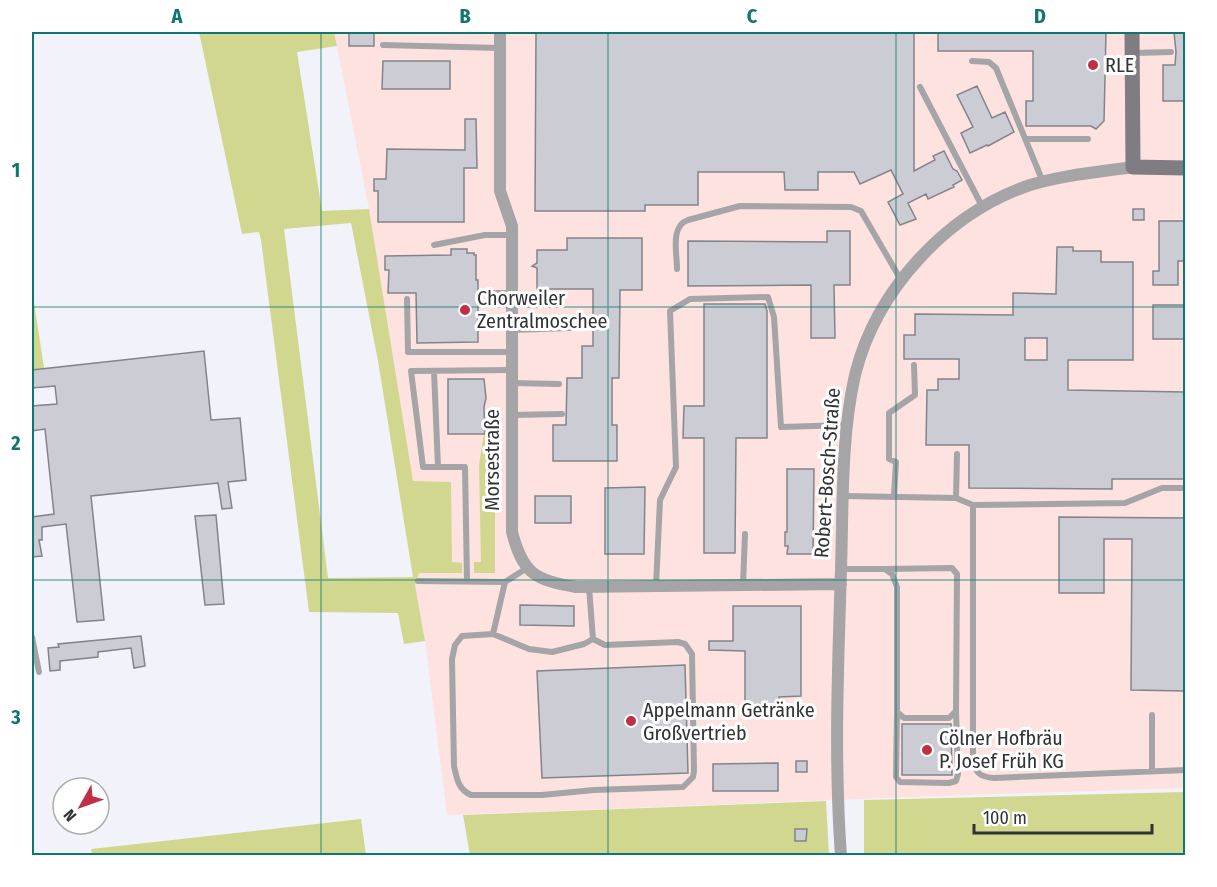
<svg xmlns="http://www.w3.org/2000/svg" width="1217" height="887" font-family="'Fira Sans Condensed',sans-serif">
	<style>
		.commercial { fill: #fde2e0 }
		.green { fill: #d2d790; fill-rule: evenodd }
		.building { fill: #cccdd4; stroke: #83848a; stroke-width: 1.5; fill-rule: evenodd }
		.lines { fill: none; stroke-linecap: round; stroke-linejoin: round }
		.lane { stroke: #a5a4a7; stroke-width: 6 }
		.street { stroke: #a5a4a7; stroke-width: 12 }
		.secondary { stroke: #7f7d82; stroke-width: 15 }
		.grid { fill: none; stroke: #0f766e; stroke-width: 1.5; stroke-opacity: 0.55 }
		.poi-dot { fill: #c02f46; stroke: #fff; stroke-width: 2 }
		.labels { text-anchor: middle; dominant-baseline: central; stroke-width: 6; stroke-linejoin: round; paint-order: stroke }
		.poi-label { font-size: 20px; fill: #313234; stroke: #fff; text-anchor: start }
		.street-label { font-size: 20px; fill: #313234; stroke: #fff }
		.neatline { fill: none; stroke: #0f766e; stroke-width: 2 }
		.grid-label { font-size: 20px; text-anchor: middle; font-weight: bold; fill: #0f766e }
	</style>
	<rect width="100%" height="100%" fill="#f2f3fa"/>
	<path class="commercial" d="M 334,32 L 1185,32 L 1185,788 L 965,795 L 447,815 L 425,641 L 415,585 L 419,572 L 369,209 Z"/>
	<path class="green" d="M 199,32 L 334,32 L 337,46 L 297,52 L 322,211 L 369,209 L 413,481 L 451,482 L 452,562 L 462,563 L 462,573 L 419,573 L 415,585 L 425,641 L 404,644 L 398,613 L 309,612 L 261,240 L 259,232 L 242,234 ZM 351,223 L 378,361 L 413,577 L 328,578 L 284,229 Z
		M 32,289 L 44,368 L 32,370 Z
		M 495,426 L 495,573 L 474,573 L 474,562 L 481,562 L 479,465 L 485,427 Z
		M 1185,792 L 1185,855 L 864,855 L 864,800 Z
		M 826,801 L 829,855 L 470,855 L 463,815 Z
		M 361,819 L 366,855 L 93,856 L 91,849 Z"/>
	<path class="building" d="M 349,32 L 374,32 L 374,46 L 349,46 Z
		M 536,32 L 914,32 L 914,171 L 935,160 L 933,156 L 944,151 L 953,169 L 957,171 L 962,180 L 953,185 L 954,187 L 928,199 L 926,194 L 908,203 L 916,219 L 900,225 L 888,202 L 903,194 L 891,170 L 860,184 L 854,172 L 818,172 L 818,190 L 785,190 L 784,172 L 698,172 L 698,205 L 645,205 L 645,211 L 535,211 Z
		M 938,32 L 1106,32 L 1104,121 L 1096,129 L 1091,126 L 1026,126 L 1026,101 L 1033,101 L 1033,51 L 938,51 Z
		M 1174,32 L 1185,32 L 1185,101 L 1163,101 L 1163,65 L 1175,65 L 1176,52 Z
		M 383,61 L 450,61 L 450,89 L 382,89 Z
		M 977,86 L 992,118 L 1005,112 L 1014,132 L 988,146 L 987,145 L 970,153 L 961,133 L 973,127 L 957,95 Z
		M 465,119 L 476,119 L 477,168 L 464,168 L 464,222 L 378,222 L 378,191 L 374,191 L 374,179 L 386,179 L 387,149 L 465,150 Z
		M 1133,209 L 1144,209 L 1144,220 L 1133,220 Z
		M 1159,221 L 1185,221 L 1185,261 L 1178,261 L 1178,285 L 1153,285 L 1153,271 L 1159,271 Z
		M 827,231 L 850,231 L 850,285 L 834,285 L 835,338 L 811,338 L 811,285 L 688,286 L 688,241 L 827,242 Z
		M 567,238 L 642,238 L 642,290 L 620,290 L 619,378 L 612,378 L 612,425 L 617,425 L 617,461 L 553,461 L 553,425 L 566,425 L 567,378 L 582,378 L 582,346 L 593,346 L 593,289 L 537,289 L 537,268 L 532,266 L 537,263 L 537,250 L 567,250 Z
		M 1057,247 L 1073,247 L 1073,251 L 1101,251 L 1101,262 L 1133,262 L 1133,360 L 1068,360 L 1068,390 L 1185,392 L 1185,479 L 1112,479 L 1112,489 L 969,488 L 969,445 L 926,445 L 927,390 L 938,390 L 938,379 L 959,379 L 959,359 L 904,359 L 904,335 L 915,335 L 915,314 L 1013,315 L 1013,293 L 1056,294 ZM 1025,338 L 1047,338 L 1047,360 L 1025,360 Z
		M 451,249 L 467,249 L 467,253 L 474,253 L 474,255 L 476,255 L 476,280 L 478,280 L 478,342 L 417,343 L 416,293 L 388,293 L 389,270 L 385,270 L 385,256 L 451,255 Z
		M 704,304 L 765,304 L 767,311 L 767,438 L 736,438 L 735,553 L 704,553 L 704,438 L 683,438 L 684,406 L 704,406 Z
		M 1153,305 L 1185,305 L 1185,339 L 1153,339 Z
		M 204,351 L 211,420 L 240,418 L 246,480 L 228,482 L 232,508 L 222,509 L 218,483 L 91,496 L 104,620 L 77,622 L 66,524 L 42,527 L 42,540 L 39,540 L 42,556 L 32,557 L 32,517 L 54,514 L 45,429 L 32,431 L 32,406 L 57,404 L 55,386 L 32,388 L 32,370 Z
		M 448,379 L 484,379 L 486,398 L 484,407 L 485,434 L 448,434 Z
		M 787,469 L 814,469 L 813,554 L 787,554 L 788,546 L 785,546 L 785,532 L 787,532 Z
		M 645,487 L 644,554 L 605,554 L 605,488 Z
		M 535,496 L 571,496 L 571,523 L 535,523 Z
		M 216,515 L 224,604 L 205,605 L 195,516 Z
		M 1059,517 L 1185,518 L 1185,691 L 1131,690 L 1132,539 L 1104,539 L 1104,593 L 1059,593 Z
		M 520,605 L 574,606 L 574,626 L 520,625 Z
		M 733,606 L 801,606 L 801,696 L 779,697 L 779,704 L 745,704 L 745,651 L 709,650 L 709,641 L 733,641 Z
		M 141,636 L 145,666 L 134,668 L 131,648 L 98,652 L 98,657 L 60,661 L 60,670 L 50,671 L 48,648 L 59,647 L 58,644 Z
		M 685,665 L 688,773 L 542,778 L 537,671 Z
		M 902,724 L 951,724 L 952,775 L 902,775 Z
		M 796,761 L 807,761 L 807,772 L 796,772 Z
		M 778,763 L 778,791 L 713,791 L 713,764 Z
		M 795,829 L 807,829 L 806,841 L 795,841 Z"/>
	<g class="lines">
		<path class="lane" d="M 383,45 L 500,48
			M 1133,53 L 1171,52
			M 972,61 L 989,62 L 996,68 L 1043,182
			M 920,87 L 983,208
			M 1026,139 L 1088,139
			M 434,245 L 485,235 L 512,235
			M 677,269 C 677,253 670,226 688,220 L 740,206 L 851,207 L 861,211 L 901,280
			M 485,293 L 512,293
			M 407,299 L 408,352 L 512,352
			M 485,322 L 512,322
			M 512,330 L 570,328
			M 434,371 L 438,467
			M 512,383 L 559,384
			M 512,415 L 562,414
			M 844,496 L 956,498 L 957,454
			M 894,496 L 896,462 L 889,459 L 889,413 L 915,395 L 914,365
			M 956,498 L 973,505 L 1125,503 L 1162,488 L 1186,488
			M 973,505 L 973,759 C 975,773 980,777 994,778 L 1186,770
			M 841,569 L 885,569 L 892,574 L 897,587 L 897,712 L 904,718 L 949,718 L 956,711 L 957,574 L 952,568 L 885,569
			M 467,580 L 465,467 L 423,467 L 411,371 L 512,370
			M 418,581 L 505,582 L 527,568
			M 743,585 L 745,534
			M 656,586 L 660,500 L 676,467 L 670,311 L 690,299 L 768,297 L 774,317 L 781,427 L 847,425
			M 589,587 L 593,639 L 605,645 L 678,642 L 685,644 L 692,654 L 694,771 L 693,777 L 683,787 L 594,790 L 542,795 L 471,795 C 458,789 457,779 454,766 L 452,659 L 455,645 L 462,636 L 493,634 L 529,649 L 552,652 L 584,644 L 593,639
			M 493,634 L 505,582
			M 32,637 L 39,672
			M 897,712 L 896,777 L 900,782 L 949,783 L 956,781 L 958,774 L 956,711
			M 1152,715 L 1152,771"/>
		<path class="street" d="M 500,32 L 500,191 L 512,226 L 512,532 C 523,574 535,580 576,587 L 841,584
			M 841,856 C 834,760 838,665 841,570 C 843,506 841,436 855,375 C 876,290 947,213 1030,185 C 1063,175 1099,172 1133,167"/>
		<path class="secondary" d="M 1132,32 L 1133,167 L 1186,168"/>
	</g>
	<path class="grid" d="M 321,32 L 321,856M 608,32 L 608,856M 896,32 L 896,856M 32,307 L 1186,307M 32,580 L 1186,580"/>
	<g class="poi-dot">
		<circle cx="1093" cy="65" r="6"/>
		<circle cx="465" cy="310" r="6"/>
		<circle cx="631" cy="721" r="6"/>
		<circle cx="927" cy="750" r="6"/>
	</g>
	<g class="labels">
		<g class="poi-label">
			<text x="1105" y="65">RLE</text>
			<text x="477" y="298">Chorweiler<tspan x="477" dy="23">Zentralmoschee</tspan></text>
			<text x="643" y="710">Appelmann Getränke<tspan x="643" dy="23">Großvertrieb</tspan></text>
			<text x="939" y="738">Cölner Hofbräu<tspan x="939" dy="23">P. Josef Früh KG</tspan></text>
		</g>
		<g class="street-label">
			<text transform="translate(492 460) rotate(-90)">Morsestraße</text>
			<text transform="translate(827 473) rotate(-86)">Robert-Bosch-Straße</text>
		</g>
	</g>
	<rect width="1217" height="887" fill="none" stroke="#ffffff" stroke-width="66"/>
	<g transform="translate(81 806) rotate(230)"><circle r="28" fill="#ffffff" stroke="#adadae" stroke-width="1.5"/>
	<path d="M0-4.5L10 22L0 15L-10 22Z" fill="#c02f46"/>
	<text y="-9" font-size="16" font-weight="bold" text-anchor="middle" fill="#313234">N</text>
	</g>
	<path d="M974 824v9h178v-9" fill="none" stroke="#313234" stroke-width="3"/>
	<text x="983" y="824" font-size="18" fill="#313234" stroke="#ffffff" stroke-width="4.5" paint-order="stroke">100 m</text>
	<rect x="33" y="33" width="1151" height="821" class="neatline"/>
	<g class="grid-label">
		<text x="177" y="23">A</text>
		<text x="465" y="23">B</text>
		<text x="752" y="23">C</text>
		<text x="1040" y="23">D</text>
		<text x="16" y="177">1</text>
		<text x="16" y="450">2</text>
		<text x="16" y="724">3</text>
	</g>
</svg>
